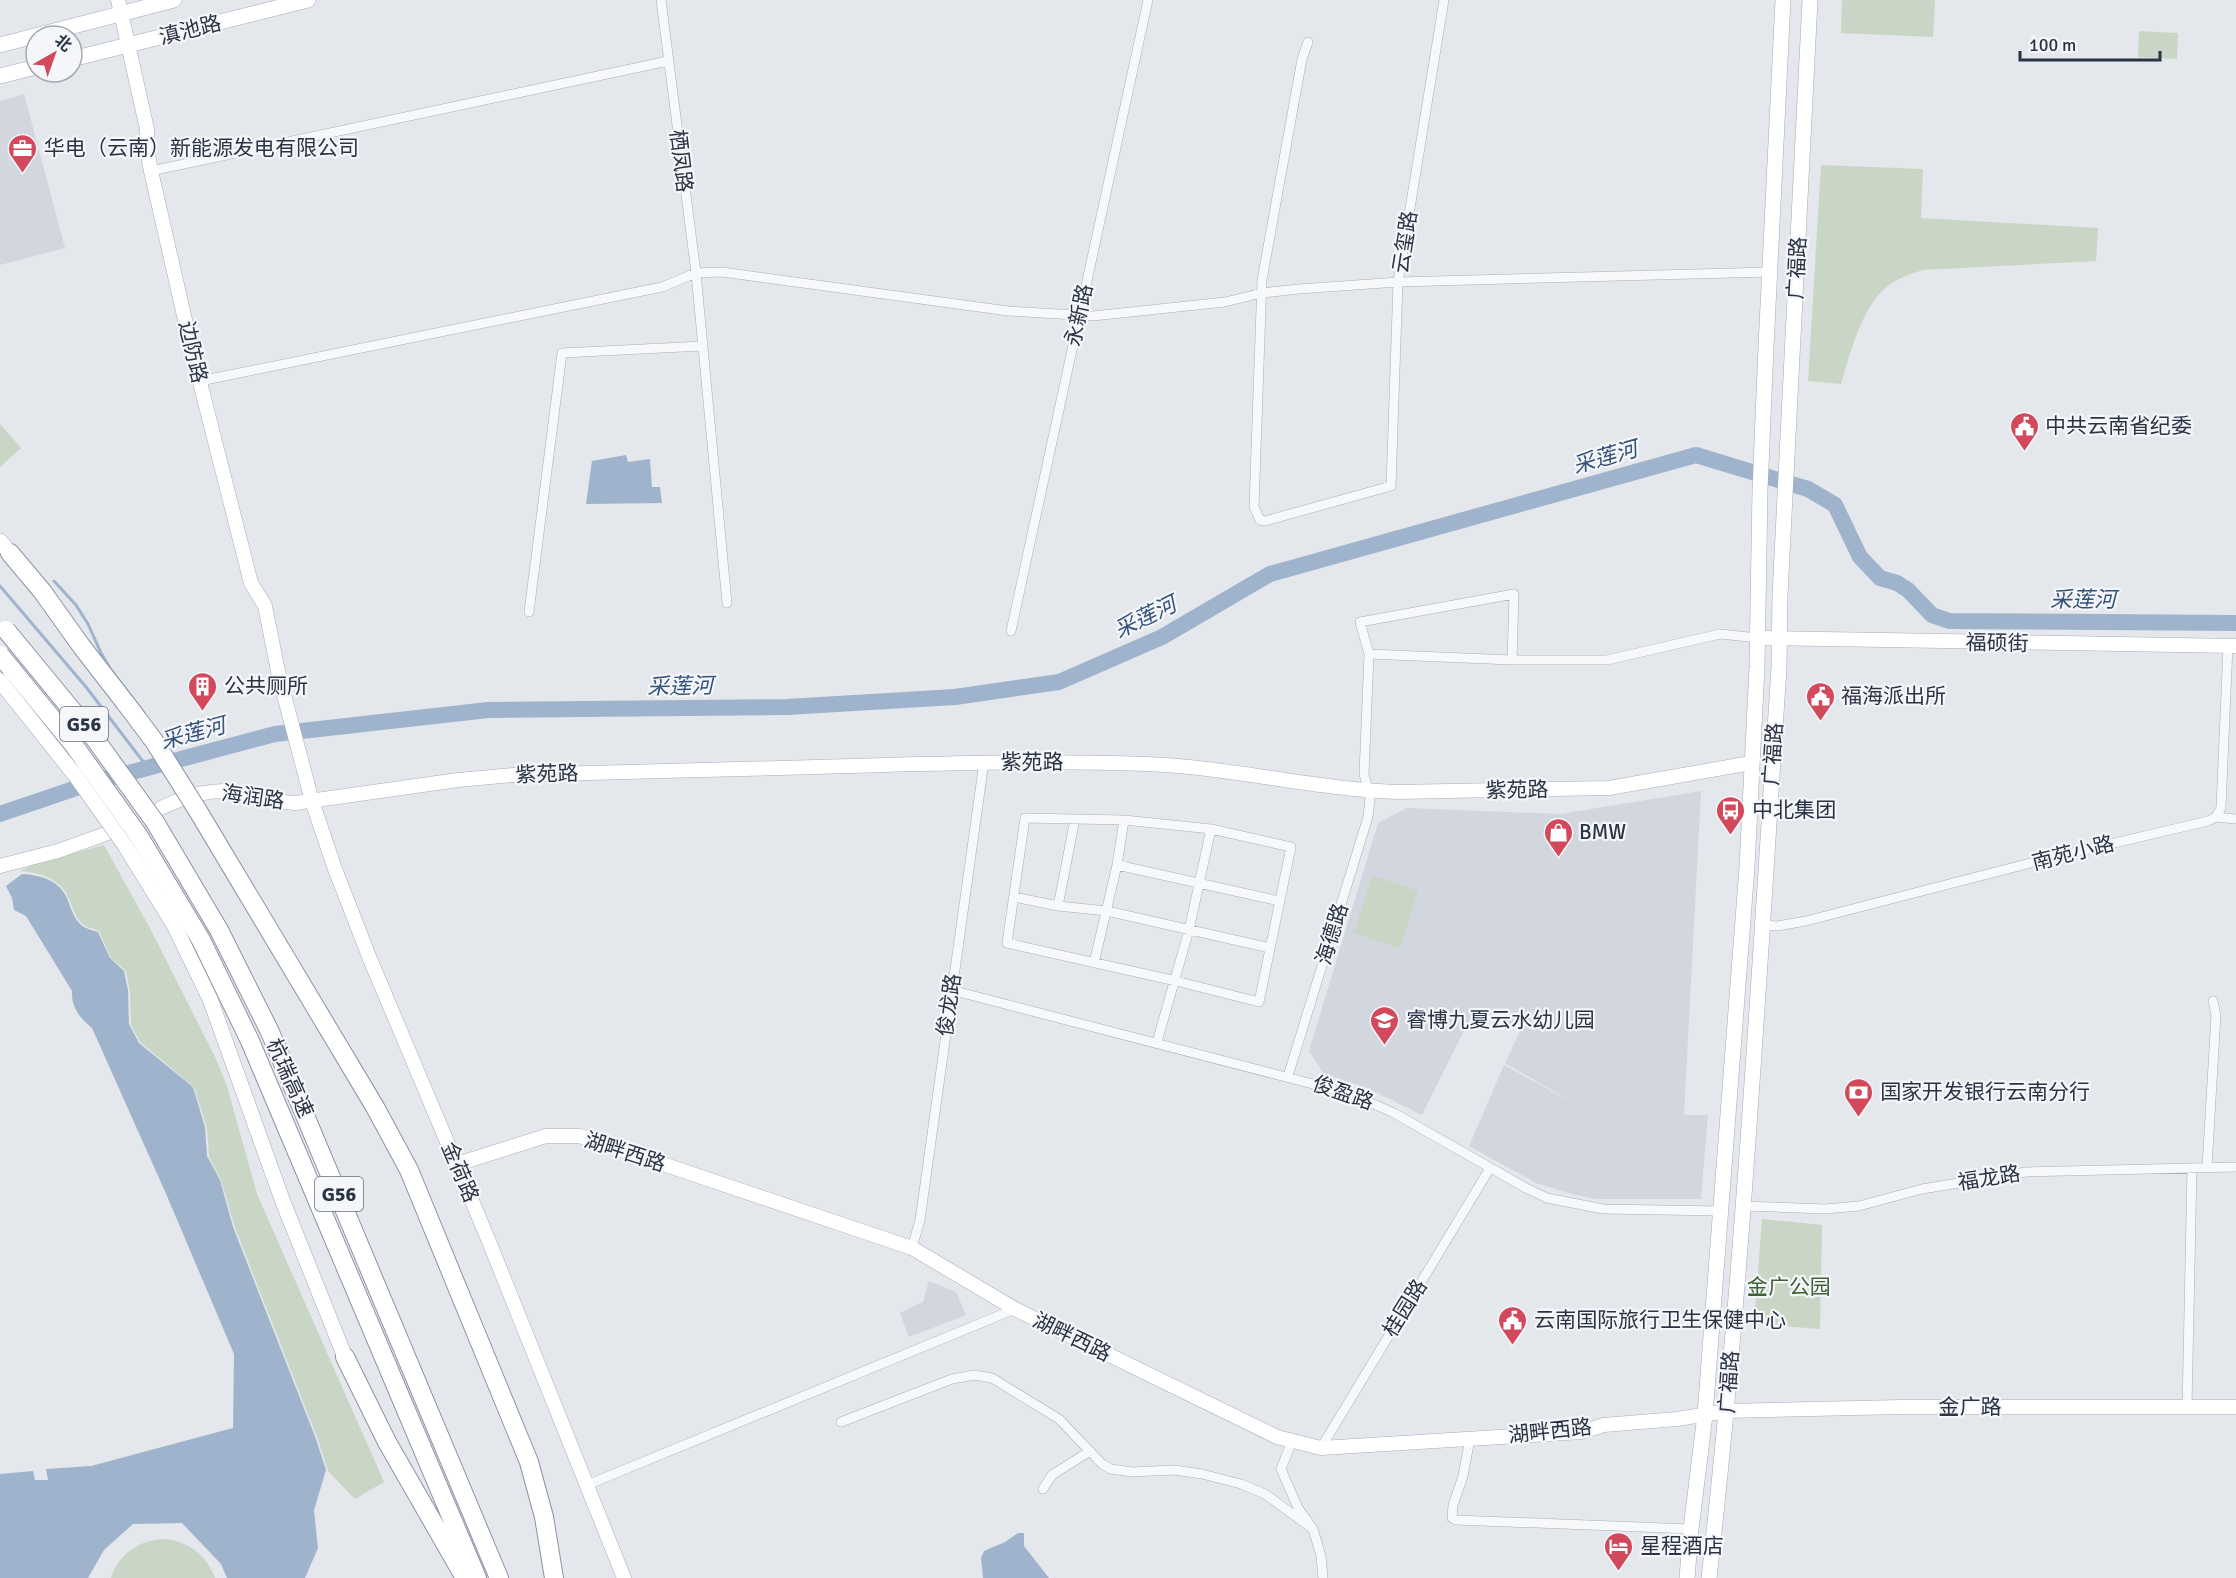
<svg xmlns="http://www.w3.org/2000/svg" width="2236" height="1578" font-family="Signika,'Noto Sans SC',sans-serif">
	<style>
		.built { fill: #d2d6de }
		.green { fill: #c9d6c5 }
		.water { fill: #9fb4cc }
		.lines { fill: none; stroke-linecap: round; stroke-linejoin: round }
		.stream { stroke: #9fb4cc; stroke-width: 3 }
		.river { stroke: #9fb4cc; stroke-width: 16 }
		.street-casing { stroke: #a9aeb7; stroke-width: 10 }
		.secondary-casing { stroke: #a9aeb7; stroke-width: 15 }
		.primary-casing { stroke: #a3abb8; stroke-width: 16 }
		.highway-casing { stroke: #8b94a3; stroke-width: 20 }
		.street { stroke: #f7f8fa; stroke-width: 9 }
		.secondary { stroke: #fff; stroke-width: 14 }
		.primary { stroke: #fff; stroke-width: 15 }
		.highway { stroke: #fff; stroke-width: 18 }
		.primary-bridge-casing { stroke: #a3abb8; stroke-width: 16; stroke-linecap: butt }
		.highway-bridge-casing { stroke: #8b94a3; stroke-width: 20; stroke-linecap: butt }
		.primary-bridge { stroke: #fff; stroke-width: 15 }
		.highway-bridge { stroke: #fff; stroke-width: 18 }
		.labels { text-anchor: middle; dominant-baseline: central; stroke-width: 4.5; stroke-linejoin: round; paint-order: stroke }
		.shield { fill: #f4f6f9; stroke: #676e7b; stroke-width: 1.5 }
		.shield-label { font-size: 20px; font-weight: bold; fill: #2b3445 }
		.street-label { font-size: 21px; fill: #2b3445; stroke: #f4f6f9 }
		.poi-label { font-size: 21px; fill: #2b3445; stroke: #f4f6f9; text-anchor: start }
		.park-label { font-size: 21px; fill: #3f6138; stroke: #f4f6f9 }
		.water-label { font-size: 22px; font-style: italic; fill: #34527a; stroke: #f4f6f9 }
	</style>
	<rect width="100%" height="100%" fill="#e4e7ec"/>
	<path class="built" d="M 24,94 L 65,248 L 0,265 L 0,101 Z
		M 1701,791 L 1684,1115 L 1708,1115 L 1701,1199 L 1596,1199 L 1572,1194 L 1536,1183 L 1469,1146 L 1504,1065 L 1579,1106 L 1505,1063 L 1520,1031 L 1476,1007 L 1422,1115 L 1369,1089 L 1323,1073 L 1309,1051 L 1378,823 L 1407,808 L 1561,814 Z
		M 929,1281 L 956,1292 L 966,1315 L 909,1337 L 900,1313 L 923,1302 Z"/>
	<path class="green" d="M 1842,0 L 1935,0 L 1933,37 L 1841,33 Z
		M 2139,31 L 2178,33 L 2177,59 L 2138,57 Z
		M 1821,165 L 1923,169 L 1921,218 L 2098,228 L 2096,261 L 1923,270 C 1910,274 1898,278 1888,286 C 1862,305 1850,354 1841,384 L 1808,381 Z
		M 0,424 L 21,448 L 0,467 Z
		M 104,845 L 152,932 L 215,1057 L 227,1086 L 257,1194 L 384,1482 L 355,1499 L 328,1471 L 318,1440 L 235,1228 L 221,1180 L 209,1157 L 207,1128 L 194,1087 L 140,1042 L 131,1025 L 130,992 L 126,971 L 111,958 L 99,931 C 95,929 89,928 85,926 C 75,920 73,907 68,897 C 60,878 38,872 20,871 L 36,863 Z
		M 1372,876 L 1418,891 L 1400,948 L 1354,933 Z
		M 1762,1219 L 1822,1225 L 1820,1329 L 1754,1324 Z
		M 162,1539 C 187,1540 206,1554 215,1578 L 111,1578 C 119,1554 138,1541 162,1539 Z"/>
	<path class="water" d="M 626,455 L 628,462 L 650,459 L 652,487 L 660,487 L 662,503 L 586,504 L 592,461 Z
		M 22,874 C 40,875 59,880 67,898 C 71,908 74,921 84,927 C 88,929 94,931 98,932 L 110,958 L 124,971 L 128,990 L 129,1024 L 139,1043 L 193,1087 L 205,1127 L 207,1156 L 220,1180 L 233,1227 L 316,1439 L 326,1470 L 314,1510 L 318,1548 L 305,1578 L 227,1578 L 221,1564 L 182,1523 L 133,1524 L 104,1550 L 88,1578 L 0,1578 L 0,1474 L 33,1471 L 35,1480 L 48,1480 L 46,1469 L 91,1466 L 233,1428 L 234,1354 L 167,1196 L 92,1028 C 80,1018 71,1007 72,991 L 26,916 L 14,910 L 12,898 L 6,886 Z
		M 1018,1533 L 1024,1533 L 1024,1546 L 1049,1578 L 983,1578 L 981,1558 L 984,1551 L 1005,1542 Z"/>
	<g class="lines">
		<path class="stream" d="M 54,581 L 76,605 L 88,624 L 101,653 L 111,670 L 144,713
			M 0,586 L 86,687 L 148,768"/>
		<path class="river" d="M 0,814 L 91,783 L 275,734 L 488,710 L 787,707 L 955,697 L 1059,682 L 1162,637 L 1270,574 L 1696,455 L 1808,489 L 1835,505 L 1860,557 L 1880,578 L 1897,583 L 1908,590 L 1932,615 L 1949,621 L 2236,623"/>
		<defs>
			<path id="street" d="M 661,0 L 696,273 L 727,603
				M 1308,42 L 1302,59 L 1262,280 L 1254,507 L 1260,520 L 1265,521 L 1391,486 L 1398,282 L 1444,0
				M 151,171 L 668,61
				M 200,381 L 662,287 L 696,273 L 722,272 L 1008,311 L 1093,316 L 1225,302 L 1262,293 L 1299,289 L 1398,282 L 1770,272
				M 529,612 L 562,353 L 703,346
				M 1011,631 L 1148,0
				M 1512,660 L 1514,594 L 1360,622 L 1369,654 L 1512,660 L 1607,660 L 1720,634 L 1758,638
				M 2216,817 L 2236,819
				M 1025,818 L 1124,820 L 1211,829 L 1291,847 L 1259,1002 L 1176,981 L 1007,943 Z
				M 1075,819 L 1058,906 L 1107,911 L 1270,948
				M 1124,820 L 1117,865 L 1279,901
				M 1014,897 L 1058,906
				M 1762,925 L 1777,926 L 1806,921 L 2034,862 L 2208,821 L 2216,817 L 2221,808 L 2228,646
				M 1094,963 L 1117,865
				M 951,990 L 1351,1094 L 1394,1113 L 1526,1188 L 1547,1198 L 1603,1209 L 1721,1211
				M 1157,1042 L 1189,930 L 1211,829
				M 1288,1076 L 1368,817 L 1370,798 L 1364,774 L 1369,654
				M 2207,1167 L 2216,1015 L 2213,1001
				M 1744,1206 L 1825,1209 L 1859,1206 L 1922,1189 L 2026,1172 L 2236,1167
				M 912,1248 L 920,1220 L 984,762
				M 2187,1408 L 2192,1168
				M 841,1422 L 952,1379 L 974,1375 L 992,1378 L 1059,1419 L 1102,1464 L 1111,1469 L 1132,1472 L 1174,1470 L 1202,1474 L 1241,1484 L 1265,1494 L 1313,1529
				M 1470,1439 L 1463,1476 L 1453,1505 L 1452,1518 L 1456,1520 L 1691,1529
				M 1292,1441 L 1281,1469 L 1298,1508 L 1313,1529 L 1321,1556 L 1323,1578
				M 1321,1448 L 1490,1168
				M 587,1485 L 1015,1309
				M 1043,1489 L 1052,1475 L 1090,1451"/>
			<path id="secondary" d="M 118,0 L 147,129 L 147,150 L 151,171 L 193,355 L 251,583 L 265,606 L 279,676 L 312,801 L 335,869 L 370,959 L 488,1239 L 624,1578
				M 1758,638 L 2236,646
				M 161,808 C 188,795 214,787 244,793 C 262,797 276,802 295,803 L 458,780 L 513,775 C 614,772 715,770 816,767 C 926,764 1036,760 1146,764 C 1230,767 1313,789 1397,792 L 1609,788 L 1751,763
				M 0,866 L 58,851 L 108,833
				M 457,1164 L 546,1136 L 580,1136 L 912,1248 L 1015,1309 L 1277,1437 L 1321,1448 L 1581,1432 L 1604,1425 L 1677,1419 L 1727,1411 L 1901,1407 L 2236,1407"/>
			<path id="primary" d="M 0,45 L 174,0
				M 72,59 L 308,0
				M 0,76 L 36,67
				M 0,541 L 10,553
				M 124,844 L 174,925 L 210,999 L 283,1202 L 345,1357
				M 1687,1578 L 1691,1529 L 1705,1415 L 1747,867 L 1757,667 L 1760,490 L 1766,347 L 1783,0
				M 1709,1578 C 1743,1276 1759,971 1779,668 L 1780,595 L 1810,0"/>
			<path id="highway" d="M 10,553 L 42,591 L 82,647 L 127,705
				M 198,811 L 375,1107 L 409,1170 L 529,1462 L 544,1517 L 554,1578
				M 155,822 L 219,930 L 270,1032 L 499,1578
				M 138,835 L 201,940 L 250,1041 L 477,1578
				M 345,1357 L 387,1442 L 465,1578"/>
		</defs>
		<use href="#street" class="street-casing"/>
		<use href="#secondary" class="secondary-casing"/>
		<use href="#primary" class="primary-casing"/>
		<use href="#highway" class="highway-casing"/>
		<use href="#street" class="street"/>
		<use href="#secondary" class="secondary"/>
		<use href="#primary" class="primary"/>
		<use href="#highway" class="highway"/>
		<defs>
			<path id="primary-bridge" d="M 0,681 L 75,775 L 124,844"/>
			<path id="highway-bridge" d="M 6,630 L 90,732 L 155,822
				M 0,655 L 73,744 L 138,835
				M 127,705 L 154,741 L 198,811"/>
		</defs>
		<use href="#primary-bridge" class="primary-bridge-casing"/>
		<use href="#highway-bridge" class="highway-bridge-casing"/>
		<use href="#primary-bridge" class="primary-bridge"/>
		<use href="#highway-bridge" class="highway-bridge"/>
	</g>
	<defs>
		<symbol id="office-pin" viewBox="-11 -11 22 30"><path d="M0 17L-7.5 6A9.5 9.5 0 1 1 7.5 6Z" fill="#d1495b" stroke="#f4f6f9"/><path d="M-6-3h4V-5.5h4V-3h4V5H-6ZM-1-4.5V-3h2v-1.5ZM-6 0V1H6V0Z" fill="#fff"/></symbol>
		<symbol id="civic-pin" viewBox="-11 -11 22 30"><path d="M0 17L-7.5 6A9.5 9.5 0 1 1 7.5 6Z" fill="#d1495b" stroke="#f4f6f9"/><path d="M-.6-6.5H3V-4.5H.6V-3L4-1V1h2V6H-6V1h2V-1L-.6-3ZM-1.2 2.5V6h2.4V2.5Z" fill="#fff"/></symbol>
		<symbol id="building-pin" viewBox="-11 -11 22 30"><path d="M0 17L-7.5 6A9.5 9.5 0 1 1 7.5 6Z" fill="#d1495b" stroke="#f4f6f9"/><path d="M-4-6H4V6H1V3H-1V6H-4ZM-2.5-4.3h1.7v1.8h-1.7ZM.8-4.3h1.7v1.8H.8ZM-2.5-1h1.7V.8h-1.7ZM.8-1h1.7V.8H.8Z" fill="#fff"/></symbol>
		<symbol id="bus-pin" viewBox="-11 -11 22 30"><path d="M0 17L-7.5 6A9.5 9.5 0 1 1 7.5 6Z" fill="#d1495b" stroke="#f4f6f9"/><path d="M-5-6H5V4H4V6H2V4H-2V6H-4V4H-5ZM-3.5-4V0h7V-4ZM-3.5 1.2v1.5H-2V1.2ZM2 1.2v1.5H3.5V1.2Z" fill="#fff"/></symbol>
		<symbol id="shop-pin" viewBox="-11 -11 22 30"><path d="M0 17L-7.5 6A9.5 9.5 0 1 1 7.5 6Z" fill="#d1495b" stroke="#f4f6f9"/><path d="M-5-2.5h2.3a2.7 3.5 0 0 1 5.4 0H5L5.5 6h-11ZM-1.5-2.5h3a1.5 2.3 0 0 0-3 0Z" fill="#fff"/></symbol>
		<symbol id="school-pin" viewBox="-11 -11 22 30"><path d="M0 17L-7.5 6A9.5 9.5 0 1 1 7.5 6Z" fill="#d1495b" stroke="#f4f6f9"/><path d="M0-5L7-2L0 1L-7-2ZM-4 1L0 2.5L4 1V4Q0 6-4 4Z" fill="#fff"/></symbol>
		<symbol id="bank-pin" viewBox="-11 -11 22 30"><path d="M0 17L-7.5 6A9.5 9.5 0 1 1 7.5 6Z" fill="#d1495b" stroke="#f4f6f9"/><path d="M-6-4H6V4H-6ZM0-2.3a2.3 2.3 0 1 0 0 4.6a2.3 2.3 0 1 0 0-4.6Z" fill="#fff"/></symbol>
		<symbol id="hotel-pin" viewBox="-11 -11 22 30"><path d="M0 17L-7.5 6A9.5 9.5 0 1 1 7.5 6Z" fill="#d1495b" stroke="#f4f6f9"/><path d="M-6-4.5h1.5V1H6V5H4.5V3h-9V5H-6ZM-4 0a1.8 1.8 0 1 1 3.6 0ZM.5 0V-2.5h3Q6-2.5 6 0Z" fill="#fff"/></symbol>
	</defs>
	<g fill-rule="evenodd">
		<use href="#office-pin" x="6" y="132" width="33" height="45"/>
		<use href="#civic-pin" x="2008" y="410" width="33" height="45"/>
		<use href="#building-pin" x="186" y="670" width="33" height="45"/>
		<use href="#civic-pin" x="1804" y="680" width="33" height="45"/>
		<use href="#bus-pin" x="1714" y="794" width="33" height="45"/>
		<use href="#shop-pin" x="1542" y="816" width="33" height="45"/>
		<use href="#school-pin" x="1368" y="1004" width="33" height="45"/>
		<use href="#bank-pin" x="1842" y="1076" width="33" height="45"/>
		<use href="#civic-pin" x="1496" y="1304" width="33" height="45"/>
		<use href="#hotel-pin" x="1602" y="1530" width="33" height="45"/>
	</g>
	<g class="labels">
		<g class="shield">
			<rect x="60" y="707" width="48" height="34" rx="4.5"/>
			<rect x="315" y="1177" width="48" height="34" rx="4.5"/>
		</g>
		<g class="shield-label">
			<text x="84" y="724">G56</text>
			<text x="339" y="1194">G56</text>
		</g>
		<g class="street-label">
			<text transform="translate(190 30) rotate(-14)">滇池路</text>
			<text transform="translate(681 161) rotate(83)">栖凤路</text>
			<text transform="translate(1405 242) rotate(-81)">云玺路</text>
			<text transform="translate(1797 268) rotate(-87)">广福路</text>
			<text transform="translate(1079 315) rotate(-78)">永新路</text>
			<text transform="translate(193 352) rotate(77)">边防路</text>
			<text transform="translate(1997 643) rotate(1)">福硕街</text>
			<text transform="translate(1773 754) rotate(-86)">广福路</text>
			<text x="1032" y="762">紫苑路</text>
			<text transform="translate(547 774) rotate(-2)">紫苑路</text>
			<text transform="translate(1517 790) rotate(-1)">紫苑路</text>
			<text transform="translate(253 797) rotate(8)">海润路</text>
			<text transform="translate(2073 853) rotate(-14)">南苑小路</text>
			<text transform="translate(1332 934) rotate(-73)">海德路</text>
			<text transform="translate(949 1005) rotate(-82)">俊龙路</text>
			<text transform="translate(290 1078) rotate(66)">杭瑞高速</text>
			<text transform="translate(1343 1093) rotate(19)">俊盈路</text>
			<text transform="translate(625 1152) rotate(18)">湖畔西路</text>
			<text transform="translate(460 1172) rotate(67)">金荷路</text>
			<text transform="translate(1989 1178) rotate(-9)">福龙路</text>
			<text transform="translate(1405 1308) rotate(-58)">桂园路</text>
			<text transform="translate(1072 1337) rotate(26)">湖畔西路</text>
			<text transform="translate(1729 1382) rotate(-86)">广福路</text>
			<text x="1970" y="1407">金广路</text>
			<text transform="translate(1550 1431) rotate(-6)">湖畔西路</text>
		</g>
		<g class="poi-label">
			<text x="44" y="148">华电（云南）新能源发电有限公司</text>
			<text x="2045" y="426">中共云南省纪委</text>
			<text x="224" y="686">公共厕所</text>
			<text x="1841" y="696">福海派出所</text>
			<text x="1752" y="810">中北集团</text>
			<text x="1579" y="832">BMW</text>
			<text x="1406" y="1020">睿博九夏云水幼儿园</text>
			<text x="1880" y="1092">国家开发银行云南分行</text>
			<text x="1534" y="1320">云南国际旅行卫生保健中心</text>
			<text x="1640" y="1546">星程酒店</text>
		</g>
		<g class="park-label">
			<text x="1789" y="1287">金广公园</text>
		</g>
		<g class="water-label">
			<text transform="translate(1605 457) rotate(-16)">采莲河</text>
			<text x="2083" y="599">采莲河</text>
			<text transform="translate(1145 617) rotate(-26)">采莲河</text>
			<text transform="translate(680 686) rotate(-1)">采莲河</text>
			<text transform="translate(193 733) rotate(-15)">采莲河</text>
		</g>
	</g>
	<g transform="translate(54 54) rotate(40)"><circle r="28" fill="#f4f6f9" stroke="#a4a8b1" stroke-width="1.5"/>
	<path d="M0-4.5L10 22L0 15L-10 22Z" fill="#d1495b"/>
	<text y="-9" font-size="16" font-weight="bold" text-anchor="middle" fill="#2b3445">北</text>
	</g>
	<path d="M2020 51v9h140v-9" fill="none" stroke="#2b3445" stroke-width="3"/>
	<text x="2029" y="51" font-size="18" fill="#2b3445" stroke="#f4f6f9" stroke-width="4.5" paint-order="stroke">100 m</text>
</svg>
